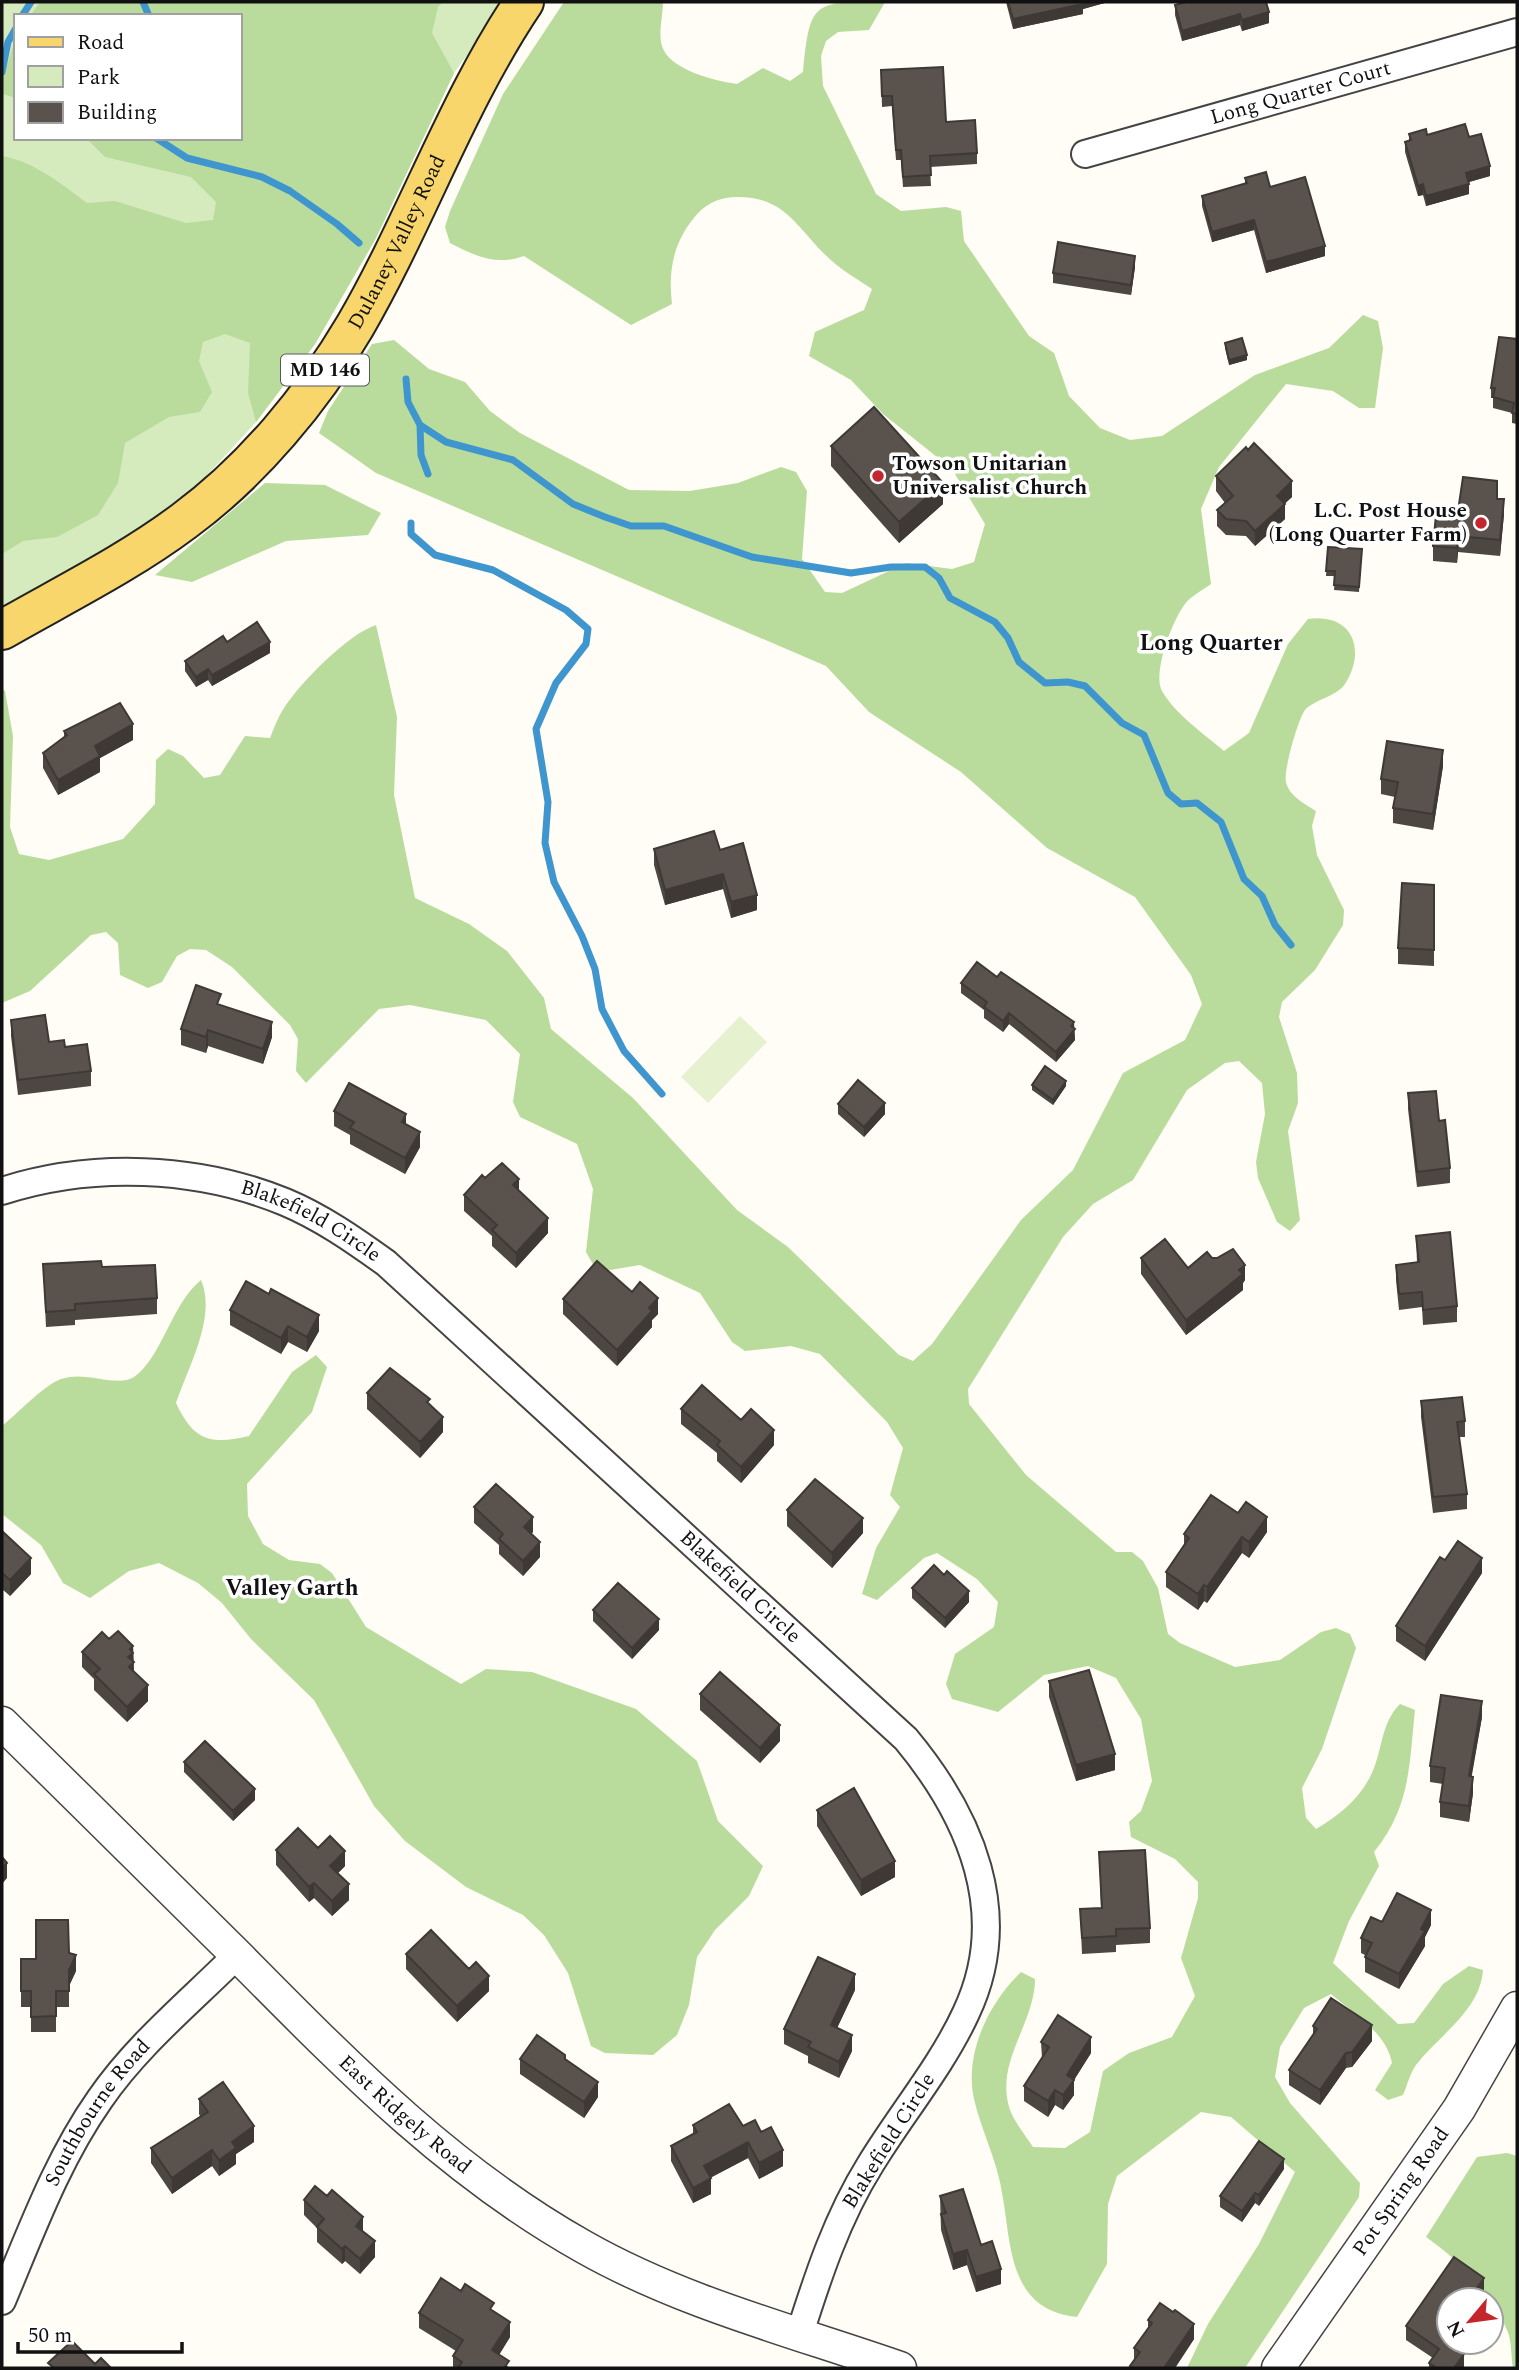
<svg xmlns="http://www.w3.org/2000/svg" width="1519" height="2370" font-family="Spectral,serif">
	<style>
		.green { fill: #d5ebbd; fill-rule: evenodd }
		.forest { fill: #b9dc9c }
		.pitch { fill: #e6f2cf }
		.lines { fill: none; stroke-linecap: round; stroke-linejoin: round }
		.stream { stroke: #3f96cf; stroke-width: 7 }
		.minor-casing { stroke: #444; stroke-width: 30 }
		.tertiary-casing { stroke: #444; stroke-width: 35 }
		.primary-casing { stroke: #222; stroke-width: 42 }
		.minor { stroke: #fff; stroke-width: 26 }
		.tertiary { stroke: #fff; stroke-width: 32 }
		.primary { stroke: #f9d66b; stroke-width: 38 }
		.wall { fill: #4d4742 }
		.shaded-wall { fill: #3f3936 }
		.building { fill: #5a524d; stroke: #3f3936; stroke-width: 2 }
		.poi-dot { fill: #c4262e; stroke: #fff; stroke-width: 2.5 }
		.labels { text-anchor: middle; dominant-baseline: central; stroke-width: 7; stroke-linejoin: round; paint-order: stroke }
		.shield { fill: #fff; stroke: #585858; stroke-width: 2 }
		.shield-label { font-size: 19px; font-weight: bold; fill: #111 }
		.street-label { font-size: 21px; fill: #111; stroke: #fff }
		.poi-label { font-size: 21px; font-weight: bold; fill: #111; stroke: #fff; text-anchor: start }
		.neighbourhood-label { font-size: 23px; font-weight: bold; fill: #111; stroke: #fff }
	</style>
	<rect width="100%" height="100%" fill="#fffdf5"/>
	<path class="green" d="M 2,2 L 506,2 L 454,73 L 376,238 L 315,344 L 256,422 L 176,509 L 2,613 ZM 16,16 L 240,16 L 240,138 L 16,138 Z"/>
	<path class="forest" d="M 40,2 L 443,2 L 438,7 L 432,33 L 454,73 L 376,238 L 315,344 L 256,422 L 248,393 L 250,343 L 225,334 L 203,342 L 199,361 L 212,392 L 200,412 L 169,417 L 125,443 L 118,483 L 98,515 L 57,537 L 23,541 L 2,554 L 2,156 C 35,162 60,183 87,203 L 115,201 L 186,223 L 213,220 L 216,202 L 191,177 L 105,157 L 86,138 L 240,138 L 240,16 L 30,16 Z
		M 564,2 L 663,2 C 663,15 658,34 662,46 C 669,70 716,81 737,84 L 763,68 L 790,81 L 803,72 C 810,0 813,2 885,2 L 869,30 L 838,32 L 826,41 L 821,56 L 823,86 L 876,194 L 901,211 L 946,207 L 961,211 L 964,241 L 1029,336 L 1054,353 L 1069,396 L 1100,428 L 1130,440 L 1162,436 L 1255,375 L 1329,348 L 1363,315 L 1378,321 L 1383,348 L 1375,408 L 1359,408 L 1333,391 L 1286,384 L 1219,467 L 1201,509 L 1211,584 C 1203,590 1191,596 1185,604 C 1173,619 1152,673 1162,691 C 1176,715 1203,733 1224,751 L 1249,733 L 1288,644 L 1308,619 C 1352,613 1367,649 1345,684 C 1336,697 1315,699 1305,710 C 1298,719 1283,772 1286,782 C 1289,796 1305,804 1316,811 L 1312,826 L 1317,855 L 1344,910 L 1343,925 L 1315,970 L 1282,1002 L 1279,1017 L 1297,1073 L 1298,1103 L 1288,1131 L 1300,1220 L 1290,1231 L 1277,1222 L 1258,1178 L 1256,1162 L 1265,1114 L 1262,1083 L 1239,1061 L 1225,1063 L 1187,1090 L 1133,1180 L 1093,1204 L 1063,1237 L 968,1389 L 969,1404 L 1026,1475 L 1116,1552 L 1132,1552 L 1143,1561 L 1158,1588 L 1168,1634 L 1180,1643 L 1235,1667 L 1280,1660 L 1321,1632 L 1336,1628 L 1350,1634 L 1356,1648 L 1351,1663 L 1322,1749 L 1302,1788 L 1306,1818 L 1316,1829 C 1338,1816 1359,1800 1371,1775 C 1383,1751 1380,1724 1400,1704 L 1415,1710 C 1409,1765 1411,1806 1374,1852 L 1379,1866 L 1349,1921 L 1333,1963 L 1398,2024 L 1414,2023 L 1443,1984 L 1469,1966 L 1483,1970 C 1480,2011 1439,2035 1416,2065 C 1410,2073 1407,2086 1403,2095 L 1388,2100 L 1375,2090 L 1392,2063 C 1386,2032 1354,2014 1331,1994 L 1304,2008 L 1280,2047 L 1275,2077 L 1290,2103 L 1360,2183 L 1359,2197 L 1245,2368 L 1187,2368 L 1208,2324 L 1259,2244 L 1295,2172 L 1231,2117 L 1201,2112 L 1117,2176 L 1108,2204 L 1107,2264 L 1077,2317 C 1002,2309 1013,2235 999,2178 C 993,2151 974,2112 972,2086 C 969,2043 992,2000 1021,1972 L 1035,1979 C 1035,2024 994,2062 1010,2110 C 1015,2123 1026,2136 1033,2147 L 1065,2148 L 1090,2132 L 1103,2071 L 1129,2053 L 1172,2037 L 1195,1996 L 1181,1958 L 1198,1898 L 1198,1882 L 1175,1859 L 1131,1837 L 1129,1822 L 1141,1811 L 1152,1781 L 1141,1719 L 1116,1678 L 1088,1666 L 1044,1675 L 998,1712 L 952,1699 L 946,1684 L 955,1654 L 994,1627 L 998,1602 L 977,1579 L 937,1553 L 924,1558 L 877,1600 L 862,1594 L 876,1548 L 900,1507 L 890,1495 L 903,1448 L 887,1422 L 820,1354 L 791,1346 L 745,1351 L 732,1342 L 700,1293 L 640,1265 L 610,1270 L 594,1266 L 586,1252 L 593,1189 L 577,1144 L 520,1117 L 513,1102 L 520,1054 L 486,1020 L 410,1005 L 379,1009 L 306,1083 L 296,1071 L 298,1039 L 290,1025 L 232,967 L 206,950 L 190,949 L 177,956 L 162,982 L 148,988 L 120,975 L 118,943 L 106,932 L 91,935 L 30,991 L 2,1003 L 2,689 L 5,691 L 13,736 L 10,827 L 19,854 L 49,860 L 123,839 L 155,804 L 156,760 L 168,749 L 183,756 L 204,778 L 220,775 L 245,736 L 270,738 C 274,728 278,717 284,708 C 300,683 348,634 376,625 L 397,717 L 394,795 L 415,898 L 469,924 L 507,951 L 544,998 L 551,1029 L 633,1098 L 737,1210 L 788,1247 L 899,1355 L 913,1361 L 932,1344 L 1021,1220 L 1073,1170 L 1123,1073 L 1185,1040 L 1202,1004 L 1191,975 L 1135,897 L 1047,848 L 961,772 L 869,712 L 826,666 L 376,473 L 319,433 L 328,411 L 372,344 L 394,340 L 429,369 L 465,382 L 490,411 L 520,433 L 629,490 L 690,491 L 738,483 L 781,467 L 796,472 L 807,491 L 802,559 L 825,592 L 842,593 L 906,563 L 952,569 L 974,562 L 985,524 L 952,469 L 883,414 L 851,380 L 809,356 L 815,332 L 864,310 L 872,289 C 859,280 844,272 832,261 C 797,230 787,195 734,197 C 716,198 704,205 693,219 C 673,244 668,272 672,304 L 631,325 L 524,256 C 496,266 475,256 450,243 L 445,227 L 450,211 L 503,94 Z
		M 16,36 L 16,98 L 3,94 L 2,82 Z
		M 265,483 L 325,485 L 381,513 L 368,535 L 286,541 L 192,582 L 155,575 Z
		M 201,1280 C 217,1317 188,1367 176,1403 C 194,1441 210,1445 249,1436 L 292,1372 L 316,1355 L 327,1367 L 312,1412 L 247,1484 L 248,1516 L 263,1544 L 289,1560 L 320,1564 L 332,1573 L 366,1627 L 461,1684 L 486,1669 L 532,1672 L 636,1709 L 697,1761 L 718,1821 L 763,1866 L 749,1896 L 715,1930 L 697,1957 L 689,2005 L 677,2035 L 653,2055 L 605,2053 L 591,2046 L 568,1973 L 544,1935 L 523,1915 L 466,1887 L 405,1841 L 374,1806 L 314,1700 L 251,1639 L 222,1603 L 198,1583 L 159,1563 L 129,1571 L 90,1598 L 63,1583 L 41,1545 L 2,1514 L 2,1426 C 17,1414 44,1385 61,1379 C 86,1370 116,1388 134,1377 C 161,1359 172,1303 201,1280 Z
		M 1507,2153 L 1517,2156 L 1517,2368 L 1513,2368 C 1511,2357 1512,2341 1507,2330 C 1491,2293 1460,2261 1426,2237 L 1477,2157 Z"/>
	<path class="pitch" d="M 740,1016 L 767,1042 L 708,1103 L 681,1077 Z"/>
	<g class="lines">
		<path class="stream" d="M 143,2 L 149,16
			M 22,16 L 31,2
			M 2,72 L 8,42 L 16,28
			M 156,138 L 187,158 L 262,177 L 290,191 L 337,224 L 359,243
			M 406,379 L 408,402 L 420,425 L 446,442 L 513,460 L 573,504 L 605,517 L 631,526 L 664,526 L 752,557 L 851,573 L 891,567 L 925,567 L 939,578 L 950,598 L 995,622 L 1008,638 L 1019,662 L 1045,683 L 1068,682 L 1085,686 L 1122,723 L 1144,735 L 1168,793 L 1181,804 L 1197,803 L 1221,822 L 1244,879 L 1262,896 L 1275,925 L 1291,945
			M 420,425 L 421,455 L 428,474
			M 411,523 L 411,534 L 435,555 L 493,570 L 566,610 L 588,629 L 586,644 L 556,683 L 536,729 L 548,802 L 545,843 L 554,882 L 582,936 L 595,969 L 602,1009 L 624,1051 L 662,1094"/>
		<defs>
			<g id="minor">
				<path id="s1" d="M 1085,154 L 1517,32"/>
				<path id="s2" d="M 2,1191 C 92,1162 197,1166 285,1202 C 321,1217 354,1240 386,1263 L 906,1739 C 970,1816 1013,1914 966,2013 C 941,2067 901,2114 870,2165 C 837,2218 818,2276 799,2336"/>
				<path id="s3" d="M 2,2301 C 31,2232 57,2160 100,2099 C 137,2045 191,2001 237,1955"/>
			</g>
			<g id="tertiary">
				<path id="s4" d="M 2,1723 C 81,1801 161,1879 239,1957 C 346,2065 450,2172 584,2247 C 683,2303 794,2331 900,2368"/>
				<path id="s5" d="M 1278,2368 L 1459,2109 L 1517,2008"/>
			</g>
			<g id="primary">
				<path id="s6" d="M 2,630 C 63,595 128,563 184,521 C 252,471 312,399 355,326 C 416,221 456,103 524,2"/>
			</g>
		</defs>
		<use href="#minor" class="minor-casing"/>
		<use href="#tertiary" class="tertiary-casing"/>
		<use href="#primary" class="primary-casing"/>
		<use href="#minor" class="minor"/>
		<use href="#tertiary" class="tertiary"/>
		<use href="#primary" class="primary"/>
	</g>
	<path class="wall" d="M 1006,2 L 1108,2 L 1083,9 L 1083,14 L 1013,29 Z
		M 1186,2 L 1269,23 L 1242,31 L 1240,25 L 1182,41 L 1175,15 L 1175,5 Z
		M 881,70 L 946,122 L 977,153 L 977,164 L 930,167 L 931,186 L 903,187 L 901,160 L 896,160 L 892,106 L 882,107 Z
		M 1409,134 L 1469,137 L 1490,176 L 1468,182 L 1469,194 L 1426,206 L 1423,195 L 1418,196 L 1405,152 L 1405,142 L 1409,141 Z
		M 1245,178 L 1270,187 L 1325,256 L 1266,273 L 1254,230 L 1212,242 L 1202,206 L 1202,196 L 1245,184 Z
		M 1135,267 L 1131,295 L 1053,283 L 1053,273 Z
		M 1517,339 L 1517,424 L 1512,423 L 1512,413 L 1493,408 L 1493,398 L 1491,398 L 1491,388 Z
		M 1225,343 L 1247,360 L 1229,365 L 1225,348 Z
		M 831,446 L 943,504 L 899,543 L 831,466 Z
		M 1216,476 L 1292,497 L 1285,503 L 1285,519 L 1255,546 L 1246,536 L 1226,535 L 1217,526 L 1217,510 L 1225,503 L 1216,491 Z
		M 1497,499 L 1504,514 L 1500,556 L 1458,552 L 1457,563 L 1433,561 L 1433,546 L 1457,518 Z
		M 1328,547 L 1362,549 L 1359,592 L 1334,590 L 1335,576 L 1326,576 Z
		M 270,653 L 212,686 L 208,680 L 196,687 L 185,671 L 185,661 Z
		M 64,731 L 133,740 L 100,758 L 100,772 L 58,795 L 43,768 L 43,753 L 64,737 Z
		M 1443,766 L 1433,830 L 1393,823 L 1393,808 L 1395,797 L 1381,794 L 1381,779 Z
		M 654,849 L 720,850 L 757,910 L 731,918 L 723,889 L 665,905 L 654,865 Z
		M 1434,885 L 1434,966 L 1398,964 L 1398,948 Z
		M 997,977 L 1074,1028 L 1075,1040 L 1056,1062 L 1009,1024 L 1003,1032 L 984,1018 L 984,1010 L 961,993 L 961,983 Z
		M 221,1005 L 272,1037 L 263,1064 L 208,1046 L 206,1053 L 181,1045 L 181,1029 Z
		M 11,1020 L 49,1042 L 65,1047 L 91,1071 L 91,1086 L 18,1095 L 11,1036 Z
		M 1032,1085 L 1066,1086 L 1053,1105 L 1032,1090 Z
		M 1408,1093 L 1439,1121 L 1450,1168 L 1450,1183 L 1417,1187 L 1408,1109 Z
		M 838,1104 L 885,1114 L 864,1137 L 838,1114 Z
		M 334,1111 L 406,1124 L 420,1147 L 405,1174 L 350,1144 L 350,1135 L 334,1126 Z
		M 485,1178 L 519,1191 L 548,1233 L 516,1268 L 492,1246 L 492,1236 L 464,1211 L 464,1195 Z
		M 1416,1236 L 1457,1306 L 1457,1322 L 1423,1325 L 1422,1307 L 1399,1310 L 1396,1280 L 1396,1265 L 1417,1263 Z
		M 1141,1258 L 1188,1268 L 1212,1258 L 1245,1280 L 1243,1283 L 1243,1290 L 1186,1335 L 1141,1274 Z
		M 43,1264 L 102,1267 L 157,1298 L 157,1314 L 75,1320 L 75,1325 L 46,1327 Z
		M 632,1292 L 658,1314 L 652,1320 L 652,1327 L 617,1366 L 563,1314 L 563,1299 Z
		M 230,1310 L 319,1331 L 307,1352 L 288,1342 L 281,1354 L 230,1325 Z
		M 367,1393 L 430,1405 L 443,1432 L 420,1458 L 367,1409 Z
		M 1421,1401 L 1465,1421 L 1465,1437 L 1459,1437 L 1467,1494 L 1467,1509 L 1433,1513 L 1421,1417 Z
		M 681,1409 L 741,1420 L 774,1445 L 741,1483 L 717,1461 L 717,1453 L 681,1424 Z
		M 474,1507 L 533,1532 L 531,1534 L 540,1557 L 523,1576 L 499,1554 L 499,1545 L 474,1523 Z
		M 787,1510 L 863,1533 L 832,1568 L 787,1526 Z
		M 2,1531 L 31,1574 L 10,1596 L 2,1589 Z
		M 1267,1532 L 1249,1558 L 1242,1553 L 1207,1603 L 1204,1601 L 1198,1610 L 1166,1587 L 1166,1572 L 1184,1546 L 1184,1534 Z
		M 1445,1560 L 1482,1573 L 1425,1661 L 1396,1641 L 1396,1626 Z
		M 912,1588 L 969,1602 L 945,1628 L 912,1598 Z
		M 593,1610 L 659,1630 L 632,1659 L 593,1621 Z
		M 109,1639 L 133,1646 L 134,1671 L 148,1701 L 127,1722 L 94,1690 L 94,1679 L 82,1667 L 82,1652 Z
		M 1049,1681 L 1115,1770 L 1076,1781 L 1049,1697 Z
		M 700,1694 L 780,1741 L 760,1763 L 700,1710 Z
		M 1482,1717 L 1471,1777 L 1473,1793 L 1469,1822 L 1440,1817 L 1440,1802 L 1443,1784 L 1430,1782 L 1430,1766 Z
		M 184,1762 L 255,1800 L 233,1821 L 184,1772 Z
		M 817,1810 L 895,1877 L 861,1896 L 817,1826 Z
		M 318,1848 L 345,1866 L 338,1873 L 349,1900 L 332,1916 L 314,1898 L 309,1902 L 276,1865 L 276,1850 Z
		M 1099,1852 L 1150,1928 L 1150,1943 L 1116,1945 L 1116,1952 L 1082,1954 L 1080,1909 L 1101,1908 Z
		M 1382,1922 L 1431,1925 L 1425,1937 L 1425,1946 L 1399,1989 L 1365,1972 L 1365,1955 L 1361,1953 L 1361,1938 Z
		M 69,1953 L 76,1971 L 69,1986 L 69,2007 L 56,2007 L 56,2032 L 31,2032 L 31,2007 L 21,2007 L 21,1959 L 36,1959 Z
		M 406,1954 L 469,1969 L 489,1991 L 457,2022 L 406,1969 Z
		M 855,1990 L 837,2028 L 852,2051 L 839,2078 L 808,2063 L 808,2056 L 784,2044 L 784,2029 Z
		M 1313,2026 L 1372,2041 L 1352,2067 L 1346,2068 L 1320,2105 L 1289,2085 L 1289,2070 L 1313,2035 Z
		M 1041,2042 L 1091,2053 L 1074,2080 L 1074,2095 L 1063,2110 L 1055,2105 L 1048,2117 L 1024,2101 L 1024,2086 L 1042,2058 Z
		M 520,2059 L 565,2059 L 598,2097 L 584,2118 L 520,2074 Z
		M 199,2099 L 254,2142 L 236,2154 L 236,2164 L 219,2176 L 212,2166 L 172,2194 L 151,2163 L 151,2148 L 200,2116 L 199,2114 Z
		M 693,2125 L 743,2126 L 761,2132 L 783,2166 L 759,2179 L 748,2158 L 710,2178 L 711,2194 L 693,2203 L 671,2161 L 671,2146 L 693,2134 Z
		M 1284,2169 L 1259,2206 L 1255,2203 L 1242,2222 L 1220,2207 L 1220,2196 Z
		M 940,2196 L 981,2245 L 1001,2284 L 976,2292 L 967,2265 L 953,2270 L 941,2230 Z
		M 304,2200 L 363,2232 L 375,2257 L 360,2274 L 345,2261 L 342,2264 L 317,2242 L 317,2228 L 304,2215 Z
		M 1454,2257 L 1484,2278 L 1484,2292 L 1478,2300 L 1449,2300 L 1449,2342 L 1468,2342 L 1461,2352 L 1464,2354 L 1463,2368 L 1429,2368 L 1429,2363 L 1433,2358 L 1406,2340 L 1406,2326 Z
		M 494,2311 L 510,2337 L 499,2355 L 509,2368 L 453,2368 L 453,2356 L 456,2351 L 419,2328 L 419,2313 Z
		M 1173,2312 L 1194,2339 L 1175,2368 L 1130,2368 L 1130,2366 L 1134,2360 L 1134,2348 L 1148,2328 L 1148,2320 Z"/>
	<path class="shaded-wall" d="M 1082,2 L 1108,2 L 1083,9 L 1083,14 L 1013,29 L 1013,19 Z
		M 1269,12 L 1269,23 L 1242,31 L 1242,20 Z
		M 1240,14 L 1240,25 L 1182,41 L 1182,31 Z
		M 1490,166 L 1490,176 L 1466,183 L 1466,173 Z
		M 1423,184 L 1423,195 L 1418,196 L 1418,186 Z
		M 1469,184 L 1469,194 L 1426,206 L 1426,196 Z
		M 1254,220 L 1254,230 L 1212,242 L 1212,232 Z
		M 1325,246 L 1325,256 L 1266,273 L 1266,262 Z
		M 1135,256 L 1135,267 L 1131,295 L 1131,285 Z
		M 1247,355 L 1247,360 L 1229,365 L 1229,360 Z
		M 1292,481 L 1292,497 L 1278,510 L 1285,504 L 1285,519 L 1255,546 L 1255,531 L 1277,496 Z
		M 943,483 L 943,504 L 899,543 L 899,522 Z
		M 1504,499 L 1504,514 L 1500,556 L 1500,540 Z
		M 1458,536 L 1458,552 L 1457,563 L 1457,548 Z
		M 270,642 L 270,653 L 212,686 L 212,675 Z
		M 208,669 L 208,680 L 196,687 L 196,677 Z
		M 133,724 L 133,740 L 100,758 L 100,772 L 58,795 L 58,780 L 95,746 Z
		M 1443,750 L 1443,766 L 1433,830 L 1433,814 Z
		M 723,874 L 723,889 L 665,905 L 665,890 Z
		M 757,895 L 757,910 L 731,918 L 731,902 Z
		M 1009,1013 L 1009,1024 L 1003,1032 L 1003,1021 Z
		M 272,1022 L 272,1037 L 263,1064 L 263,1049 Z
		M 1074,1022 L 1075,1040 L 1056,1062 L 1056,1052 Z
		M 208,1030 L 208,1046 L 206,1053 L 206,1037 Z
		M 1066,1081 L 1066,1086 L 1053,1105 L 1053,1100 Z
		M 885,1103 L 885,1114 L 864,1137 L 864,1127 Z
		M 406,1114 L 406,1129 L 402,1122 Z
		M 420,1132 L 420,1147 L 405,1174 L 405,1158 Z
		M 519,1179 L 519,1194 L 513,1185 Z
		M 548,1218 L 548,1233 L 516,1268 L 516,1253 Z
		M 1245,1265 L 1245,1280 L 1243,1283 L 1243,1290 L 1186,1335 L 1186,1320 Z
		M 658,1298 L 658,1314 L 652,1320 L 652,1327 L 617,1366 L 617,1350 L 649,1308 Z
		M 319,1315 L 319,1331 L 307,1352 L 307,1337 Z
		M 288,1326 L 288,1342 L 281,1354 L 281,1338 Z
		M 443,1417 L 443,1432 L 420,1458 L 420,1442 Z
		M 774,1430 L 774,1445 L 741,1483 L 741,1467 Z
		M 533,1517 L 533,1532 L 524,1542 L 524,1527 Z
		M 1267,1517 L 1267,1532 L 1249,1558 L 1249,1542 Z
		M 863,1518 L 863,1533 L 832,1568 L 832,1553 Z
		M 1242,1537 L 1242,1553 L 1207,1603 L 1207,1587 Z
		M 540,1542 L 540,1557 L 523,1576 L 523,1561 Z
		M 31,1558 L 31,1574 L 10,1596 L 10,1580 Z
		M 1482,1558 L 1482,1573 L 1425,1661 L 1425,1646 Z
		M 1204,1585 L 1204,1601 L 1198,1610 L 1198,1594 Z
		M 969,1591 L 969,1602 L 945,1628 L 945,1618 Z
		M 659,1619 L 659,1630 L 632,1659 L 632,1648 Z
		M 133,1646 L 134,1678 L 129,1683 L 128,1657 L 130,1649 Z
		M 148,1685 L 148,1701 L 127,1722 L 127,1707 Z
		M 1482,1701 L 1482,1717 L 1469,1792 L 1469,1776 Z
		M 780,1725 L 780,1741 L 760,1763 L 760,1748 Z
		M 1115,1754 L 1115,1770 L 1076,1781 L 1076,1765 Z
		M 1473,1777 L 1473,1793 L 1469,1822 L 1469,1806 Z
		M 255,1789 L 255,1800 L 233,1821 L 233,1811 Z
		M 345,1851 L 345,1866 L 330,1881 L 330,1866 Z
		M 895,1861 L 895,1877 L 861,1896 L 861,1880 Z
		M 7,1863 L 7,1878 L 2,1884 L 2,1868 Z
		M 314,1883 L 314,1898 L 309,1902 L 309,1887 Z
		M 349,1884 L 349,1900 L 332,1916 L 332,1901 Z
		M 1431,1910 L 1431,1925 L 1425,1937 L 1425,1946 L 1399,1989 L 1399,1974 Z
		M 76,1955 L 76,1971 L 69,1986 L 69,1970 Z
		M 855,1974 L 855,1990 L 831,2041 L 831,2025 Z
		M 489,1976 L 489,1991 L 457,2022 L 457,2006 Z
		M 1372,2025 L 1372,2041 L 1352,2067 L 1352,2052 Z
		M 852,2035 L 852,2051 L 839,2078 L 839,2062 Z
		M 1091,2037 L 1091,2053 L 1074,2080 L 1074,2095 L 1063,2110 L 1063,2095 L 1067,2075 Z
		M 1346,2053 L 1346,2068 L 1320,2105 L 1320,2090 Z
		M 598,2082 L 598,2097 L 584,2118 L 584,2102 Z
		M 1055,2090 L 1055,2105 L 1048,2117 L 1048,2101 Z
		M 254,2126 L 254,2142 L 236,2154 L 236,2164 L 219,2176 L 219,2160 L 232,2142 Z
		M 748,2142 L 748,2158 L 704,2181 L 704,2166 Z
		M 212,2150 L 212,2166 L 172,2194 L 172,2178 Z
		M 783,2150 L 783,2166 L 759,2179 L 759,2163 Z
		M 1284,2159 L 1284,2169 L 1259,2206 L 1259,2195 Z
		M 711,2178 L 711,2194 L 693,2203 L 693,2188 Z
		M 1255,2193 L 1255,2203 L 1242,2222 L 1242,2211 Z
		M 363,2217 L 363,2233 L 356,2226 Z
		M 375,2241 L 375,2257 L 360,2274 L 360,2259 Z
		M 345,2246 L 345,2261 L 342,2264 L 342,2249 Z
		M 967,2250 L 967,2265 L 953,2270 L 953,2254 Z
		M 1001,2269 L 1001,2284 L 976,2292 L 976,2277 Z
		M 1484,2278 L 1484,2292 L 1478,2300 L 1469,2300 Z
		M 510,2322 L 510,2337 L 492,2366 L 492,2350 Z
		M 1194,2324 L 1194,2339 L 1175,2368 L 1164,2368 Z
		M 1458,2342 L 1468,2342 L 1454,2362 L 1454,2348 Z
		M 1464,2354 L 1464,2368 L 1454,2368 Z"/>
	<path class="building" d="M 1008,2 L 1083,2 L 1083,4 L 1013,19 Z
		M 1186,2 L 1266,2 L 1269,12 L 1242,20 L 1240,14 L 1182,31 L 1175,5 Z
		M 943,67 L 946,122 L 975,120 L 977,153 L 930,156 L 931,175 L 903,177 L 901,150 L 896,150 L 892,96 L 882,96 L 881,70 Z
		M 1465,124 L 1469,137 L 1481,134 L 1490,166 L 1466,173 L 1469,184 L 1426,196 L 1423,184 L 1418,186 L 1405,142 L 1411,140 L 1409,134 L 1426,129 L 1427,135 Z
		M 1266,172 L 1270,187 L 1305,177 L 1325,246 L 1266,262 L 1254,220 L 1212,232 L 1202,196 L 1247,183 L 1245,178 Z
		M 1058,242 L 1135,256 L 1131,285 L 1053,273 Z
		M 1499,337 L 1517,339 L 1517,414 L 1512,413 L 1514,403 L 1493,397 L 1495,388 L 1491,388 Z
		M 1242,338 L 1247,355 L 1229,360 L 1225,343 Z
		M 874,407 L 943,483 L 899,522 L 831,446 Z
		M 1254,443 L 1292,481 L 1277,496 L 1285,504 L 1255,531 L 1246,521 L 1226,519 L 1217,510 L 1233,496 L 1216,476 L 1246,447 L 1248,450 Z
		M 1463,477 L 1497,481 L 1497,499 L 1504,499 L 1500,540 L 1458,536 L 1457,548 L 1433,546 L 1436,515 L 1457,518 Z
		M 1328,547 L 1362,549 L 1359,587 L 1334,585 L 1335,571 L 1326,571 Z
		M 257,622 L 270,642 L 212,675 L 208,669 L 196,677 L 185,661 L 223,636 L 227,642 Z
		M 120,703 L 133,724 L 95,746 L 100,756 L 58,780 L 43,753 L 67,735 L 64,731 Z
		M 1387,741 L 1443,750 L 1433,814 L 1393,808 L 1398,782 L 1381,779 Z
		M 714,831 L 720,850 L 743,843 L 757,895 L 731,902 L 723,874 L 665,890 L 654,849 Z
		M 1402,883 L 1434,885 L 1434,950 L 1398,948 Z
		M 977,962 L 997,977 L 1001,972 L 1074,1022 L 1071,1026 L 1075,1029 L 1056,1052 L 1009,1013 L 1003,1021 L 984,1007 L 987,1002 L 961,983 Z
		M 196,985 L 221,994 L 217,1004 L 272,1022 L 263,1049 L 208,1030 L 206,1037 L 181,1029 Z
		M 45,1015 L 49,1042 L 64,1040 L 65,1047 L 87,1044 L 91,1071 L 18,1080 L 11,1020 Z
		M 1045,1066 L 1066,1081 L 1053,1100 L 1032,1085 Z
		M 858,1080 L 885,1103 L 864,1127 L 838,1104 Z
		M 349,1083 L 406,1114 L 402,1122 L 420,1132 L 405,1158 L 350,1128 L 354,1122 L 334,1111 Z
		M 1436,1091 L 1439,1121 L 1445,1120 L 1450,1168 L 1417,1172 L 1408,1093 Z
		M 502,1163 L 519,1179 L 513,1185 L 548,1218 L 516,1253 L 492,1230 L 497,1225 L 464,1195 L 482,1175 L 485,1178 Z
		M 1450,1232 L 1457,1306 L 1423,1310 L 1422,1292 L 1399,1294 L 1396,1265 L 1419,1262 L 1416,1236 Z
		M 1165,1239 L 1188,1268 L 1207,1252 L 1212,1258 L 1217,1258 L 1233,1249 L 1245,1265 L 1239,1270 L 1243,1274 L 1186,1320 L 1141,1258 Z
		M 101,1261 L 102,1267 L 155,1265 L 157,1298 L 75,1304 L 75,1310 L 46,1312 L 43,1264 Z
		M 597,1261 L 632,1292 L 640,1282 L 658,1298 L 649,1308 L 652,1311 L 617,1350 L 563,1299 Z
		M 246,1281 L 269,1294 L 271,1289 L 319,1315 L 307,1337 L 288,1326 L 281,1338 L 230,1310 Z
		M 390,1368 L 430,1399 L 427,1402 L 443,1417 L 420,1442 L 367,1393 Z
		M 702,1385 L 741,1420 L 751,1409 L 774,1430 L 741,1467 L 717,1445 L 720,1441 L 681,1409 Z
		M 1462,1397 L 1465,1421 L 1457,1422 L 1467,1494 L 1433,1497 L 1421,1401 Z
		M 815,1479 L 863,1518 L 832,1553 L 787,1510 Z
		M 496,1484 L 533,1517 L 524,1527 L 540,1542 L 523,1561 L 499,1539 L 503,1534 L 474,1507 Z
		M 1211,1495 L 1238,1513 L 1246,1502 L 1267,1517 L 1249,1542 L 1242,1537 L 1207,1587 L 1204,1585 L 1198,1594 L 1166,1572 L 1189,1538 L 1184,1534 Z
		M 2,1531 L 31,1558 L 10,1580 L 2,1573 Z
		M 1458,1541 L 1482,1558 L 1425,1646 L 1396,1626 L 1440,1557 L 1445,1560 Z
		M 934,1565 L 944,1575 L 947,1571 L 969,1591 L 945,1618 L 912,1588 Z
		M 618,1583 L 659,1619 L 632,1648 L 593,1610 Z
		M 118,1631 L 133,1646 L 130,1649 L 133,1653 L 128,1657 L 134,1662 L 129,1667 L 148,1685 L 127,1707 L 94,1674 L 100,1669 L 82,1652 L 102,1632 L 109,1639 Z
		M 1089,1670 L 1115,1754 L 1076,1765 L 1049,1681 Z
		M 720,1672 L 780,1725 L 760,1748 L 700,1694 Z
		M 1441,1695 L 1482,1701 L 1469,1776 L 1473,1777 L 1469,1806 L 1440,1802 L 1445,1768 L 1430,1766 Z
		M 205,1741 L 255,1789 L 233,1811 L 184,1762 Z
		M 854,1788 L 895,1861 L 861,1880 L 817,1810 Z
		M 298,1828 L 318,1848 L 330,1836 L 345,1851 L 330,1866 L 349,1884 L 332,1901 L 314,1883 L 309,1887 L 276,1850 Z
		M 1145,1850 L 1150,1928 L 1116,1929 L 1116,1936 L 1082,1938 L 1080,1909 L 1102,1908 L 1099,1852 Z
		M 2,1857 L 7,1863 L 2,1868 Z
		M 1397,1893 L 1431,1910 L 1421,1929 L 1425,1931 L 1399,1974 L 1365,1957 L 1372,1943 L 1361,1938 L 1371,1917 L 1382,1922 Z
		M 36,1920 L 68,1920 L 69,1953 L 76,1955 L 69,1970 L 69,1991 L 56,1991 L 56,2016 L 31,2017 L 31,1991 L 21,1991 L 21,1959 L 36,1959 Z
		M 431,1930 L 469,1969 L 476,1962 L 489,1976 L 457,2006 L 406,1954 Z
		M 818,1957 L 855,1974 L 831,2025 L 852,2035 L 839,2062 L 808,2047 L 811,2042 L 784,2029 Z
		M 1331,1998 L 1372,2025 L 1352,2052 L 1346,2053 L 1320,2090 L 1289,2070 L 1317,2029 L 1313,2026 Z
		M 1058,2015 L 1091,2037 L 1067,2075 L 1074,2080 L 1063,2095 L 1055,2090 L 1048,2101 L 1024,2086 L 1049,2047 L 1041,2042 Z
		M 537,2035 L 565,2055 L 565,2059 L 598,2082 L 584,2102 L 520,2059 Z
		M 223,2082 L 254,2126 L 232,2142 L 236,2148 L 219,2160 L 212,2150 L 172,2178 L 151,2148 L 208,2112 L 199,2099 Z
		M 729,2104 L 743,2126 L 755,2120 L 761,2132 L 771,2127 L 783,2150 L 759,2163 L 748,2142 L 704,2166 L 711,2178 L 693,2188 L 671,2146 L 697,2132 L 693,2125 Z
		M 1259,2141 L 1284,2159 L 1259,2195 L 1255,2193 L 1242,2211 L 1220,2196 Z
		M 315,2186 L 327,2196 L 332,2190 L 363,2217 L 356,2226 L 375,2241 L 360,2259 L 345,2246 L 342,2249 L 317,2227 L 324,2219 L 304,2200 Z
		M 963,2189 L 981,2245 L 992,2241 L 1001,2269 L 976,2277 L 967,2250 L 953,2254 L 941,2214 L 946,2213 L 940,2196 Z
		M 1454,2257 L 1484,2278 L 1469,2300 L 1449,2300 L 1449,2342 L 1458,2342 L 1454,2348 L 1464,2354 L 1454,2368 L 1437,2368 L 1429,2363 L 1439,2349 L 1406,2326 Z
		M 441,2278 L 461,2291 L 465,2284 L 494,2303 L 490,2309 L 510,2322 L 492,2350 L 509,2361 L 504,2368 L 458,2368 L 462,2362 L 453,2356 L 463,2340 L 419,2313 Z
		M 1160,2303 L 1173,2312 L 1175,2310 L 1194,2324 L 1164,2368 L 1134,2368 L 1130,2366 L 1140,2352 L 1134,2348 L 1152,2323 L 1148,2320 Z
		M 72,2341 L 95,2364 L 101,2358 L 111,2368 L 54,2368 L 48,2363 Z"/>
	<g class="poi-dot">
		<circle cx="878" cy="476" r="7"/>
		<circle cx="1481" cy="523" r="7"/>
	</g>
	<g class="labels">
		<rect class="shield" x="281" y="354.5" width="88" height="31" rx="5"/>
		<g class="shield-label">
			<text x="325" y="370">MD 146</text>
		</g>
		<g class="street-label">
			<text stroke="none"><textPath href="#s1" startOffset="224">Long Quarter Court</textPath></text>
			<text stroke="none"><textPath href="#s6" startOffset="567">Dulaney Valley Road</textPath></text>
			<text stroke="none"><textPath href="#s2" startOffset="320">Blakefield Circle</textPath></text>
			<text stroke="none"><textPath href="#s2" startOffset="887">Blakefield Circle</textPath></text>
			<text stroke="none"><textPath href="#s3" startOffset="212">Southbourne Road</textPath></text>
			<text stroke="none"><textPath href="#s4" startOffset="562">East Ridgely Road</textPath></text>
			<text transform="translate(889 2141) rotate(-58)">Blakefield Circle</text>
			<text stroke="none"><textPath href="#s5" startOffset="215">Pot Spring Road</textPath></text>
		</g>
		<g class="poi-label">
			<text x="892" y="464">Towson Unitarian<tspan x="892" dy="24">Universalist Church</tspan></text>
			<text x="1467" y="511" text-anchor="end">L.C. Post House<tspan x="1467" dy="24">(Long Quarter Farm)</tspan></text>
		</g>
		<g class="neighbourhood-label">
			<text x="1211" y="643">Long Quarter</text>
			<text x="292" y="1588">Valley Garth</text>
		</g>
	</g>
	<rect width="1519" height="2370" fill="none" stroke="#111111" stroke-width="7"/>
	<rect x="14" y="14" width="228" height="126" fill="#ffffff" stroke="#a0a0a0" stroke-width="2"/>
	<rect x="28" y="37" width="35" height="10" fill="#f9d66b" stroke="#a0a0a0" stroke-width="2"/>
	<text x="77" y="49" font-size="21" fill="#111111">Road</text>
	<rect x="28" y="66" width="35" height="21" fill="#d5ebbd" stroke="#a0a0a0" stroke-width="2"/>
	<text x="77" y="84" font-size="21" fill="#111111">Park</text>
	<rect x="28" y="102" width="35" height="21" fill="#5a524d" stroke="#a0a0a0" stroke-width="2"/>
	<text x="77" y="119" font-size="21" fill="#111111">Building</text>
	<g transform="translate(1470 2321) rotate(241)"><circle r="33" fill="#ffffff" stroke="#a0a0a0" stroke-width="2"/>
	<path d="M0-5L12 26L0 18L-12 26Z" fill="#c4262e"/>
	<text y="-10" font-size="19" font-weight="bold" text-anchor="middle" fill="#111111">N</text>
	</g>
	<path d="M18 2342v10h164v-10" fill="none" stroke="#111111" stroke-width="3.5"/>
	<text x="28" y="2342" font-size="21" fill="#111111" stroke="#ffffff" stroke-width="5" paint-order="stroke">50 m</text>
</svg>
